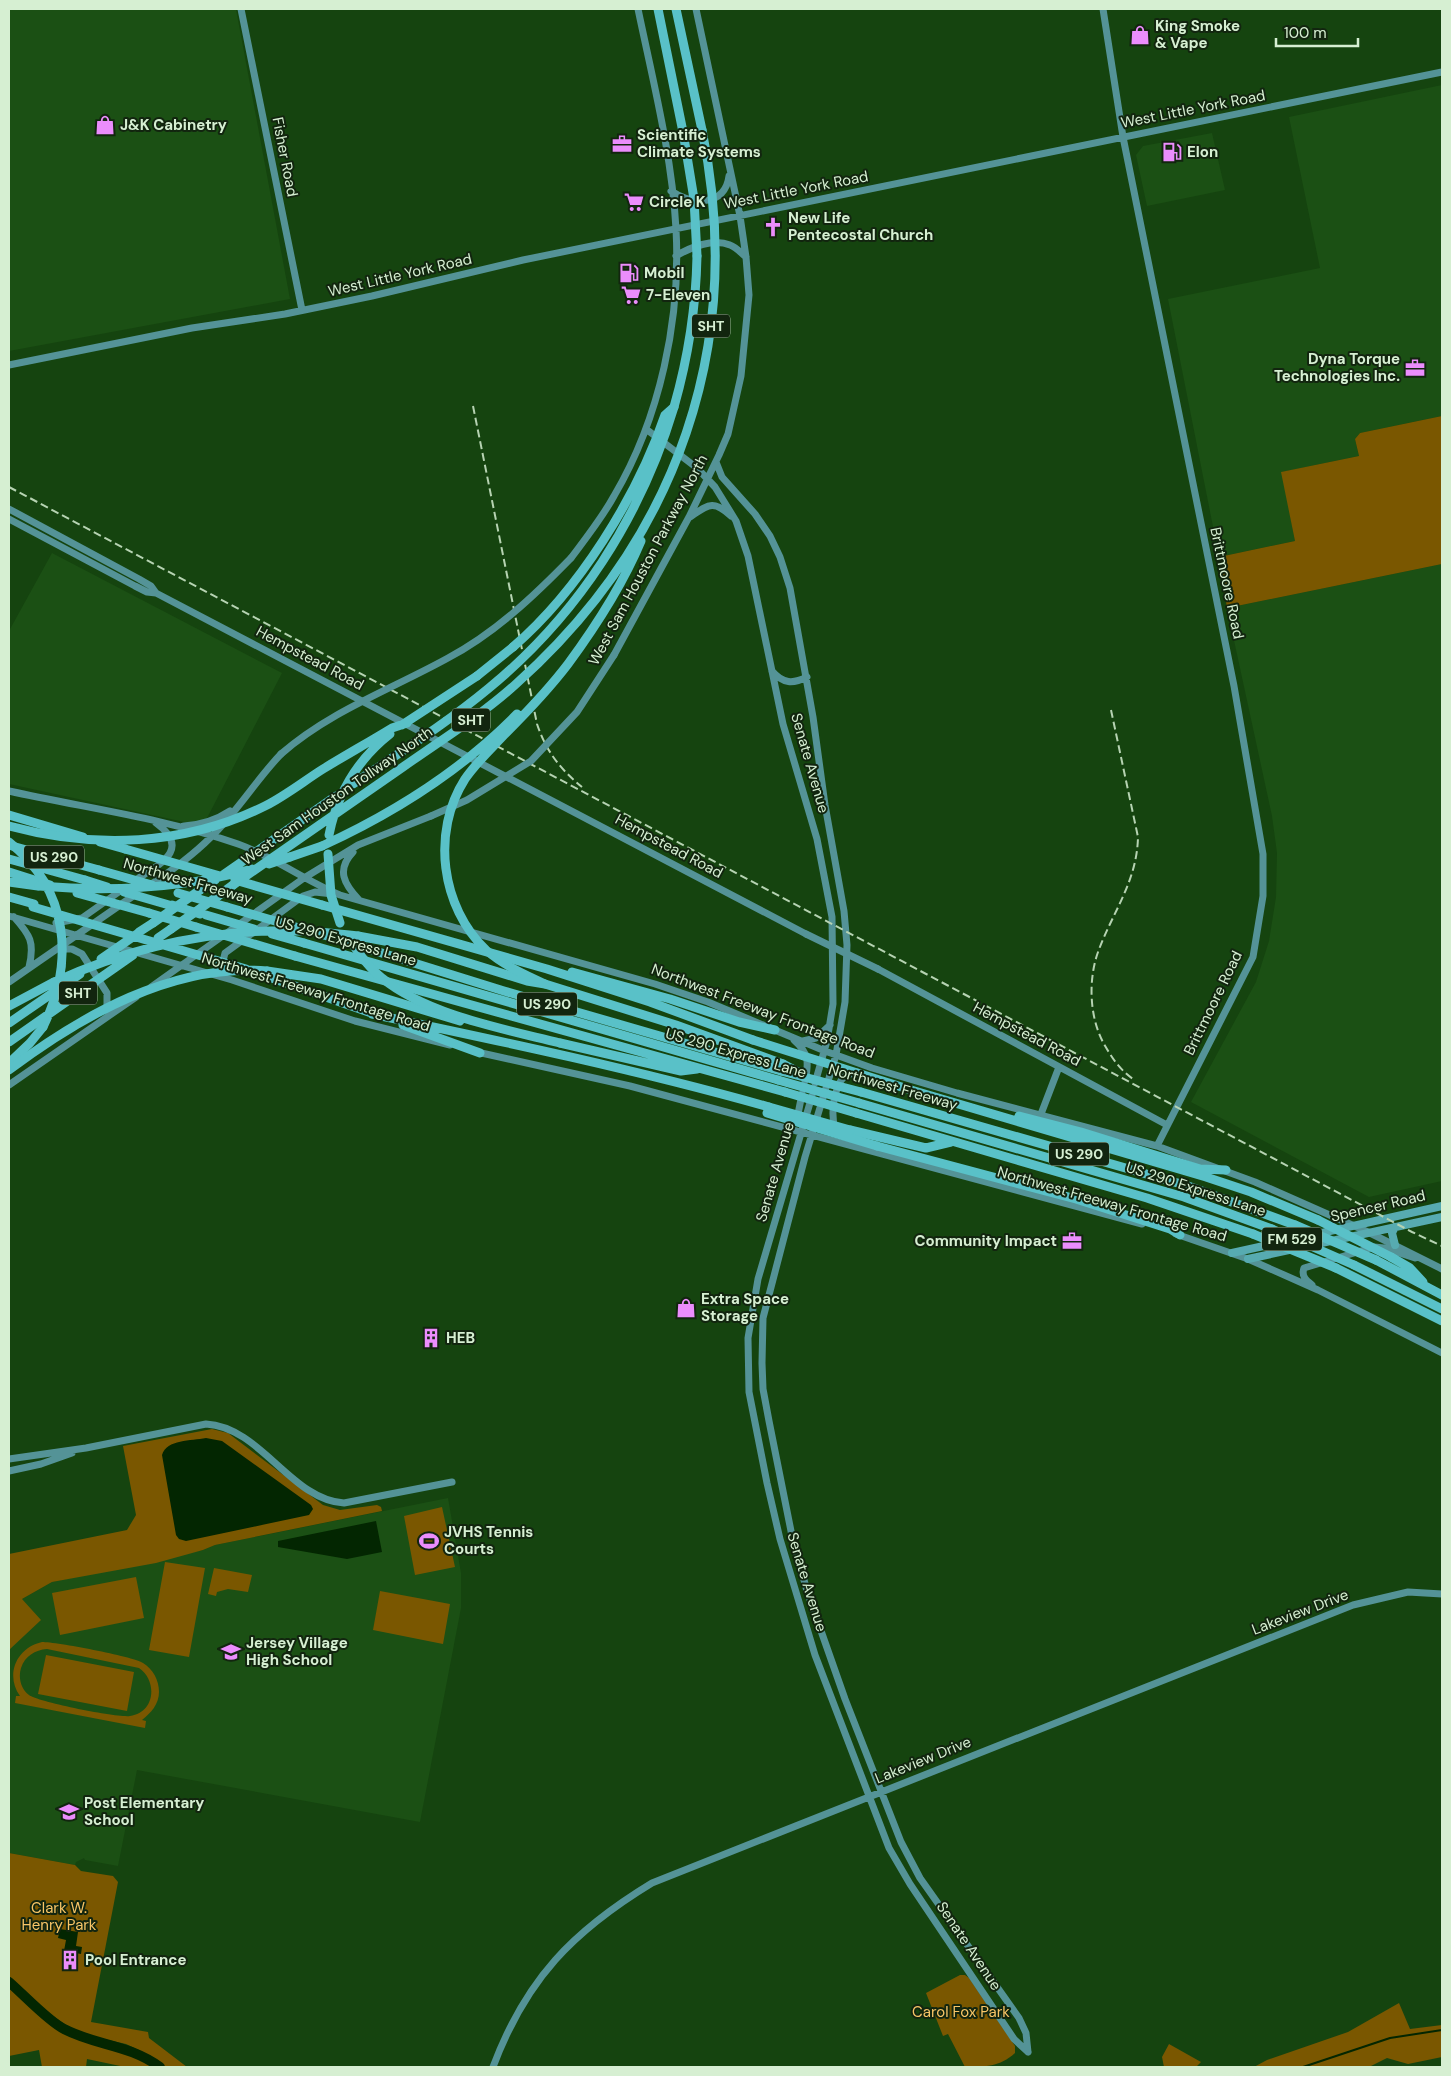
<svg xmlns="http://www.w3.org/2000/svg" width="1451" height="2076" font-family="'DM Sans',sans-serif">
	<style>
		.built { fill: #1b5014 }
		.green { fill: #7a5700; fill-rule: evenodd }
		.water { fill: #032601 }
		.lines { fill: none; stroke-linecap: round; stroke-linejoin: round }
		.stream { stroke: #032601; stroke-width: 2 }
		.river { stroke: #032601; stroke-width: 10 }
		.secondary { stroke: #549397; stroke-width: 7 }
		.primary { stroke: #57abb1; stroke-width: 8 }
		.highway { stroke: #59c1c8; stroke-width: 9 }
		.rail { stroke: #b6d3b2; stroke-width: 2; stroke-dasharray: 8 4; stroke-linecap: butt }
		.secondary-bridge { stroke: #549397; stroke-width: 7 }
		.highway-bridge { stroke: #59c1c8; stroke-width: 9 }
		.labels { text-anchor: middle; dominant-baseline: central; stroke-width: 4; stroke-linejoin: round; paint-order: stroke }
		.shield { fill: #12250f; stroke: #9bb298; stroke-width: 1 }
		.shield-label { font-size: 14px; font-weight: bold; fill: #d6efd2 }
		.poi-label { font-size: 15px; font-weight: bold; fill: #d6efd2; stroke: #12250f; text-anchor: start }
		.street-label { font-size: 15px; fill: #d6efd2; stroke: #12250f }
		.park-label { font-size: 15px; fill: #f8c567; stroke: #12250f }
	</style>
	<rect width="100%" height="100%" fill="#15440f"/>
	<path class="built" d="M 9,9 L 236,9 L 290,299 L 9,351 Z
		M 1442,85 L 1442,416 L 1360,433 L 1355,439 L 1359,456 L 1282,472 L 1295,541 L 1219,557 L 1168,299 L 1320,268 L 1289,117 Z
		M 1212,133 L 1225,190 L 1147,206 L 1136,155 L 1143,146 Z
		M 52,553 L 282,673 L 206,820 L 189,823 L 9,784 L 9,631 Z
		M 1442,564 L 1442,1181 L 1369,1197 L 1191,1102 L 1256,982 L 1269,941 L 1276,897 L 1277,853 L 1272,816 L 1227,608 Z
		M 448,1498 L 461,1573 L 461,1608 L 420,1822 L 137,1770 L 118,1866 L 85,1860 L 84,1858 L 76,1862 L 75,1865 L 9,1853 L 9,1594 L 22,1599 L 52,1582 L 203,1550 L 215,1545 Z"/>
	<path class="green" d="M 1442,416 L 1442,564 L 1227,608 L 1219,557 L 1295,541 L 1281,472 L 1359,456 L 1355,439 L 1360,433 Z
		M 212,1429 L 228,1433 L 323,1505 L 340,1510 L 377,1505 L 381,1507 L 382,1511 L 215,1545 L 203,1550 L 156,1563 L 52,1582 L 22,1599 L 41,1620 L 9,1650 L 9,1554 L 127,1530 L 136,1515 L 123,1446 Z
		M 442,1507 L 455,1567 L 415,1575 L 404,1516 Z
		M 165,1562 L 205,1568 L 189,1657 L 149,1650 Z
		M 214,1568 L 252,1575 L 248,1592 L 228,1589 L 217,1592 L 216,1596 L 208,1594 Z
		M 136,1577 L 144,1618 L 60,1635 L 52,1593 Z
		M 380,1591 L 450,1604 L 443,1644 L 373,1630 Z
		M 42,1642 C 56,1642 132,1656 143,1663 C 153,1669 159,1680 159,1692 C 159,1704 151,1713 142,1720 L 146,1721 L 145,1728 L 15,1703 L 16,1696 L 20,1696 C 5,1675 16,1648 42,1642 ZM 47,1649 L 139,1668 C 158,1681 155,1713 130,1716 C 118,1718 38,1702 29,1695 C 21,1689 18,1678 21,1668 C 25,1656 35,1650 47,1649 Z
		M 46,1655 L 134,1672 L 127,1711 L 38,1694 Z
		M 9,1853 L 75,1865 L 81,1871 L 113,1876 L 118,1882 L 91,2022 L 148,2032 L 149,2038 L 187,2067 L 165,2067 L 139,2050 L 126,2044 L 78,2033 L 44,2010 L 9,1976 Z
		M 960,1975 L 965,1975 L 969,1978 L 1015,2046 L 1015,2053 C 1000,2067 984,2067 965,2067 L 948,2034 L 943,2036 L 926,1993 Z
		M 9,1984 C 24,1999 49,2027 67,2035 C 95,2048 128,2048 153,2067 L 125,2067 L 87,2059 L 86,2067 L 42,2067 L 39,2050 L 9,2056 Z
		M 1399,2003 L 1410,2029 L 1442,2025 L 1442,2057 L 1408,2064 L 1387,2058 L 1369,2067 L 1254,2067 L 1267,2060 L 1348,2032 Z
		M 1169,2044 L 1201,2062 L 1196,2067 L 1164,2067 L 1162,2057 Z"/>
	<path class="water" d="M 206,1438 L 222,1441 L 311,1505 L 313,1509 L 309,1515 L 186,1541 L 179,1539 L 176,1535 L 162,1455 C 167,1439 191,1441 206,1438 Z
		M 376,1521 L 382,1552 L 347,1559 L 278,1547 L 278,1541 Z
		M 60,1929 L 78,1932 L 76,1946 L 82,1947 L 81,1954 L 64,1951 L 66,1940 L 58,1938 Z"/>
	<g class="lines">
		<path class="stream" d="M 1303,2067 L 1390,2038 L 1442,2030"/>
		<path class="river" d="M 9,1982 C 23,1994 49,2022 64,2029 C 97,2046 128,2044 160,2067"/>
		<path class="secondary" d="M 241,9 L 302,310
			M 1103,9 L 1123,137 L 1234,686 L 1263,854 L 1263,896 L 1253,957 L 1157,1146
			M 671,191 C 692,205 725,207 729,176
			M 676,256 C 691,247 713,238 730,245 C 736,247 741,253 746,257
			M 9,365 L 192,328 L 285,314 L 372,296 L 523,260 L 1442,72
			M 646,429 L 697,468 L 715,487 L 736,521 L 748,556 L 783,724 L 817,839 L 832,917 L 833,1004 L 827,1041 L 815,1083
			M 716,462 L 722,477 L 755,514 L 770,536 L 780,557 L 790,588 L 813,717 L 825,805 L 844,911 L 847,945 L 845,1002 L 836,1055 L 805,1157 L 763,1318 L 762,1363 L 763,1389 L 769,1421 L 792,1536 L 807,1591 L 845,1699 L 901,1842 L 920,1878 L 1019,2018 L 1026,2033 L 1028,2052
			M 9,509 L 139,579 L 151,586 L 156,593
			M 690,517 C 708,505 713,499 731,516
			M 9,519 L 135,586 L 147,592 L 156,593 L 806,934
			M 571,558 C 586,538 602,518 614,496 C 660,418 681,319 676,229 C 672,155 653,81 638,9
			M 614,655 L 689,517 L 719,455 L 728,434 L 741,376 L 749,295 L 746,257 L 740,216 L 696,9
			M 772,671 C 783,684 793,684 807,677
			M 9,791 C 85,808 164,818 238,844 C 274,857 305,881 340,895 L 655,984 L 708,1002 L 825,1051 L 872,1068 L 957,1093 L 1157,1146 L 1255,1182 L 1368,1232 L 1442,1269
			M 184,826 C 201,825 215,821 230,811
			M 353,852 C 336,870 344,884 359,900
			M 134,881 C 158,865 193,850 156,823
			M 147,887 C 170,872 192,856 211,837 C 237,812 256,780 281,754
			M 9,916 L 232,980 L 355,1021 L 450,1045
			M 14,917 C 30,935 35,942 29,967
			M 56,923 L 82,918 L 123,889
			M 58,949 L 72,949 L 82,954 L 107,993 L 107,1010
			M 222,965 L 225,953 L 303,896 L 315,892 L 333,894
			M 878,969 L 1167,1125
			M 9,982 L 136,894
			M 151,987 L 304,878 L 358,845 L 431,816
			M 794,1040 C 809,1053 809,1063 805,1081
			M 803,1041 L 816,1038 L 830,1025
			M 477,1052 L 630,1086 L 1142,1224
			M 9,1085 L 136,997
			M 812,1096 L 758,1279 L 748,1338 L 749,1392 L 767,1483 L 780,1539 L 815,1655 L 889,1848 L 910,1884 L 1014,2039 L 1028,2052
			M 1041,1114 L 1059,1067
			M 794,1116 L 798,1114 L 802,1094
			M 835,1129 C 831,1115 833,1096 840,1082 C 843,1076 852,1073 857,1072
			M 1176,1234 L 1248,1259 L 1318,1290 L 1442,1353
			M 1312,1285 C 1306,1280 1301,1276 1304,1268 L 1374,1247 L 1384,1248 L 1415,1258
			M 9,1459 L 86,1448 L 206,1424 C 261,1427 291,1500 344,1503 L 452,1482
			M 9,1471 L 41,1464 L 72,1453
			M 493,2067 C 526,1979 573,1931 652,1883 L 1353,1605 L 1408,1592 L 1442,1594"/>
		<path class="primary" d="M 1395,1245 L 1392,1233 L 1395,1227
			M 1232,1253 L 1442,1206
			M 1248,1259 L 1442,1217"/>
		<path class="highway" d="M 658,9 L 683,132
			M 676,9 L 702,130
			M 674,407 C 688,358 696,307 697,256
			M 477,676 L 513,647
			M 9,815 L 83,837
			M 100,842 L 125,849
			M 12,846 L 99,870
			M 290,857 L 322,846
			M 9,859 L 85,880
			M 9,872 L 50,885
			M 9,882 L 38,886
			M 200,890 L 215,880
			M 178,893 L 227,907
			M 218,896 L 233,885
			M 9,897 L 34,904
			M 172,905 L 200,914
			M 322,905 L 547,969 L 650,1002 L 753,1040
			M 149,913 L 196,927
			M 139,932 L 153,923
			M 324,935 L 504,991 L 781,1071
			M 358,936 L 417,947 L 527,981 L 545,984 L 676,1025 L 783,1064
			M 158,938 L 171,929
			M 304,943 L 778,1080
			M 295,956 L 785,1092
			M 267,971 L 321,979 L 460,1021
			M 255,972 L 377,1015
			M 572,972 L 670,999 L 739,1022 L 775,1030
			M 9,1006 L 54,982
			M 372,1014 C 505,1042 638,1070 769,1107
			M 9,1023 L 80,974
			M 403,1025 L 480,1053
			M 560,1043 L 681,1071 L 697,1069
			M 9,1063 L 30,1043 L 43,1027
			M 911,1090 L 1206,1177 L 1251,1192 L 1318,1220
			M 861,1092 L 1188,1186 L 1295,1225
			M 859,1103 L 1184,1197 L 1272,1229
			M 856,1113 L 1147,1198 L 1253,1234
			M 1019,1116 L 1081,1132 L 1200,1169 L 1226,1170
			M 850,1130 L 926,1148 L 951,1142
			M 877,1146 L 1076,1199 L 1170,1229 L 1180,1235
			M 1391,1257 L 1410,1268 L 1423,1282
			M 1376,1260 L 1442,1295
			M 1354,1265 L 1442,1309
			M 1336,1268 L 1442,1321"/>
		<path class="rail" d="M 473,406 L 537,724 C 546,751 560,769 582,787
			M 9,487 L 1412,1232 L 1442,1246
			M 1111,710 L 1138,837 C 1137,883 1111,914 1097,955 C 1088,983 1090,1019 1104,1044 C 1112,1058 1120,1070 1133,1079"/>
		<path class="secondary-bridge" d="M 281,754 C 330,711 392,689 448,658 C 495,633 534,596 571,558
			M 431,816 L 467,800 L 531,761 L 577,712 L 614,655
			M 806,934 L 878,969"/>
		<path class="highway-bridge" d="M 683,132 L 694,199 L 697,256
			M 513,647 C 579,590 637,497 665,415 L 674,407
			M 402,725 L 477,676
			M 353,784 C 399,753 447,723 489,688 C 578,615 641,517 674,407
			M 9,826 C 94,849 185,846 265,806 C 285,796 304,781 323,769 C 346,755 369,742 392,728 L 407,723
			M 329,835 C 337,794 357,760 390,734
			M 9,842 C 69,890 75,961 43,1027
			M 322,846 C 394,813 461,771 517,714
			M 125,849 L 220,876
			M 328,854 L 331,895 L 340,923
			M 269,864 L 290,857
			M 99,870 L 152,885
			M 223,875 L 336,796
			M 85,880 L 107,887
			M 235,880 L 322,905
			M 233,885 C 290,846 346,806 403,767 C 441,740 482,715 516,684 C 678,539 746,344 702,130
			M 39,886 C 111,892 182,889 252,869
			M 124,892 L 169,905
			M 77,893 L 149,913
			M 33,907 L 246,969
			M 227,907 L 299,928
			M 206,915 L 254,929
			M 153,923 L 200,890
			M 196,927 L 295,956
			M 171,929 L 218,896
			M 272,934 L 304,943
			M 350,940 C 359,954 369,968 382,978 C 427,1015 504,1029 560,1043
			M 101,959 L 137,934
			M 54,982 C 133,946 217,928 305,931 C 322,932 340,934 358,936
			M 545,984 C 525,975 503,965 486,950 C 441,907 431,832 465,779 C 476,763 491,749 505,734 C 527,712 549,689 568,664 C 596,626 623,584 641,541
			M 753,1040 L 911,1090
			M 9,1042 L 133,955
			M 783,1064 L 800,1073
			M 9,1070 C 81,1016 173,963 267,971
			M 781,1071 L 861,1092
			M 778,1080 L 859,1103
			M 785,1092 L 856,1113
			M 769,1107 L 850,1130
			M 767,1113 L 877,1146
			M 1318,1220 L 1391,1257
			M 1295,1225 L 1376,1260
			M 1272,1229 L 1354,1265
			M 1253,1234 L 1336,1268"/>
	</g>
	<defs>
		<symbol id="shop-bare" viewBox="-9 -9 18 18"><path d="M-5-2.5h2.3a2.7 3.5 0 0 1 5.4 0H5L5.5 6h-11ZM-1.5-2.5h3a1.5 2.3 0 0 0-3 0Z" fill="#eb8dfc" stroke="#12250f" stroke-width="2.5" paint-order="stroke"/></symbol>
		<symbol id="office-bare" viewBox="-9 -9 18 18"><path d="M-6-3h4V-5.5h4V-3h4V5H-6ZM-1-4.5V-3h2v-1.5ZM-6 0V1H6V0Z" fill="#eb8dfc" stroke="#12250f" stroke-width="2.5" paint-order="stroke"/></symbol>
		<symbol id="fuel-bare" viewBox="-9 -9 18 18"><path d="M-5.5-6h7V0h2V4h1.3V-2.5L3-4.5l.8-.8L6-3V5H2.5V1h-1V6h-7ZM-4.2-4.7v3.2H.2V-4.7Z" fill="#eb8dfc" stroke="#12250f" stroke-width="2.5" paint-order="stroke"/></symbol>
		<symbol id="supermarket-bare" viewBox="-9 -9 18 18"><path d="M-6-5.5h2.5l.6 2H6L4.5 2H-2.5L-4.4-4H-6ZM-1.5 3.2a1.3 1.3 0 1 0 .1 0ZM3 3.2a1.3 1.3 0 1 0 .1 0Z" fill="#eb8dfc" stroke="#12250f" stroke-width="2.5" paint-order="stroke"/></symbol>
		<symbol id="church-bare" viewBox="-9 -9 18 18"><path d="M-1.2-6h2.4v3.5h3.3v2.4h-3.3V6h-2.4V-.1h-3.3v-2.4h3.3Z" fill="#eb8dfc" stroke="#12250f" stroke-width="2.5" paint-order="stroke"/></symbol>
		<symbol id="building-bare" viewBox="-9 -9 18 18"><path d="M-4-6H4V6H1V3H-1V6H-4ZM-2.5-4.3h1.7v1.8h-1.7ZM.8-4.3h1.7v1.8H.8ZM-2.5-1h1.7V.8h-1.7ZM.8-1h1.7V.8H.8Z" fill="#eb8dfc" stroke="#12250f" stroke-width="2.5" paint-order="stroke"/></symbol>
		<symbol id="stadium-bare" viewBox="-9 -9 18 18"><path d="M0-5a6.5 5 0 1 0 0 10a6.5 5 0 1 0 0-10ZM-3.5-1.8h7v3.6h-7Z" fill="#eb8dfc" stroke="#12250f" stroke-width="2.5" paint-order="stroke"/></symbol>
		<symbol id="school-bare" viewBox="-9 -9 18 18"><path d="M0-5L7-2L0 1L-7-2ZM-4 1L0 2.5L4 1V4Q0 6-4 4Z" fill="#eb8dfc" stroke="#12250f" stroke-width="2.5" paint-order="stroke"/></symbol>
	</defs>
	<g fill-rule="evenodd">
		<use href="#shop-bare" x="1126" y="21" width="28" height="28"/>
		<use href="#shop-bare" x="91" y="111" width="28" height="28"/>
		<use href="#office-bare" x="608" y="130" width="28" height="28"/>
		<use href="#fuel-bare" x="1158" y="138" width="28" height="28"/>
		<use href="#supermarket-bare" x="620" y="188" width="28" height="28"/>
		<use href="#church-bare" x="759" y="213" width="28" height="28"/>
		<use href="#fuel-bare" x="615" y="259" width="28" height="28"/>
		<use href="#supermarket-bare" x="617" y="281" width="28" height="28"/>
		<use href="#office-bare" x="1401" y="354" width="28" height="28"/>
		<use href="#office-bare" x="1058" y="1227" width="28" height="28"/>
		<use href="#shop-bare" x="672" y="1294" width="28" height="28"/>
		<use href="#building-bare" x="417" y="1324" width="28" height="28"/>
		<use href="#stadium-bare" x="415" y="1527" width="28" height="28"/>
		<use href="#school-bare" x="217" y="1638" width="28" height="28"/>
		<use href="#school-bare" x="55" y="1798" width="28" height="28"/>
		<use href="#building-bare" x="56" y="1946" width="28" height="28"/>
	</g>
	<g class="labels">
		<g class="shield">
			<rect x="692" y="314.5" width="38" height="23" rx="4"/>
			<rect x="452" y="708.5" width="38" height="23" rx="4"/>
			<rect x="24" y="845.5" width="60" height="23" rx="4"/>
			<rect x="59" y="981.5" width="38" height="23" rx="4"/>
			<rect x="517" y="992.5" width="60" height="23" rx="4"/>
			<rect x="1049" y="1142.5" width="60" height="23" rx="4"/>
			<rect x="1262" y="1227.5" width="60" height="23" rx="4"/>
		</g>
		<g class="shield-label">
			<text x="711" y="326">SHT</text>
			<text x="471" y="720">SHT</text>
			<text x="54" y="857">US 290</text>
			<text x="78" y="993">SHT</text>
			<text x="547" y="1004">US 290</text>
			<text x="1079" y="1154">US 290</text>
			<text x="1292" y="1239">FM 529</text>
		</g>
		<g class="poi-label">
			<text x="1155" y="26">King Smoke<tspan x="1155" dy="17">&amp; Vape</tspan></text>
			<text x="120" y="125">J&amp;K Cabinetry</text>
			<text x="637" y="135">Scientific<tspan x="637" dy="17">Climate Systems</tspan></text>
			<text x="1187" y="152">Elon</text>
			<text x="649" y="202">Circle K</text>
			<text x="788" y="218">New Life<tspan x="788" dy="17">Pentecostal Church</tspan></text>
			<text x="644" y="273">Mobil</text>
			<text x="646" y="295">7-Eleven</text>
			<text x="1400" y="359" text-anchor="end">Dyna Torque<tspan x="1400" dy="17">Technologies Inc.</tspan></text>
			<text x="1057" y="1241" text-anchor="end">Community Impact</text>
			<text x="701" y="1299">Extra Space<tspan x="701" dy="17">Storage</tspan></text>
			<text x="446" y="1338">HEB</text>
			<text x="444" y="1532">JVHS Tennis<tspan x="444" dy="17">Courts</tspan></text>
			<text x="246" y="1643">Jersey Village<tspan x="246" dy="17">High School</tspan></text>
			<text x="84" y="1803">Post Elementary<tspan x="84" dy="17">School</tspan></text>
			<text x="85" y="1960">Pool Entrance</text>
		</g>
		<g class="street-label">
			<text transform="translate(1193 109) rotate(-11)">West Little York Road</text>
			<text transform="translate(285 157) rotate(79)">Fisher Road</text>
			<text transform="translate(796 190) rotate(-11)">West Little York Road</text>
			<text transform="translate(400 275) rotate(-13)">West Little York Road</text>
			<text transform="translate(648 560) rotate(-62)">West Sam Houston Parkway North</text>
			<text transform="translate(1227 583) rotate(78)">Brittmoore Road</text>
			<text transform="translate(310 658) rotate(28)">Hempstead Road</text>
			<text transform="translate(810 763) rotate(74)">Senate Avenue</text>
			<text transform="translate(337 796) rotate(-35)">West Sam Houston Tollway North</text>
			<text transform="translate(669 846) rotate(28)">Hempstead Road</text>
			<text transform="translate(188 881) rotate(16)">Northwest Freeway</text>
			<text transform="translate(346 941) rotate(16)">US 290 Express Lane</text>
			<text transform="translate(316 992) rotate(17)">Northwest Freeway Frontage Road</text>
			<text transform="translate(1213 1003) rotate(-64)">Brittmoore Road</text>
			<text transform="translate(763 1011) rotate(21)">Northwest Freeway Frontage Road</text>
			<text transform="translate(1027 1034) rotate(28)">Hempstead Road</text>
			<text transform="translate(736 1053) rotate(16)">US 290 Express Lane</text>
			<text transform="translate(893 1087) rotate(16)">Northwest Freeway</text>
			<text transform="translate(775 1172) rotate(-74)">Senate Avenue</text>
			<text transform="translate(1196 1189) rotate(18)">US 290 Express Lane</text>
			<text transform="translate(1112 1204) rotate(16)">Northwest Freeway Frontage Road</text>
			<text transform="translate(1378 1206) rotate(-13)">Spencer Road</text>
			<text transform="translate(807 1582) rotate(73)">Senate Avenue</text>
			<text transform="translate(1300 1612) rotate(-21)">Lakeview Drive</text>
			<text transform="translate(923 1760) rotate(-22)">Lakeview Drive</text>
			<text transform="translate(969 1946) rotate(56)">Senate Avenue</text>
		</g>
		<g class="park-label">
			<text x="59" y="1908">Clark W.<tspan x="59" dy="17">Henry Park</tspan></text>
			<text x="961" y="2012">Carol Fox Park</text>
		</g>
	</g>
	<rect width="1451" height="2076" fill="none" stroke="#d6efd2" stroke-width="20"/>
	<path d="M1276 38v8h82v-8" fill="none" stroke="#d6efd2" stroke-width="2.5"/>
	<text x="1284" y="38" font-size="15" fill="#d6efd2" stroke="#12250f" stroke-width="4" paint-order="stroke">100 m</text>
</svg>
